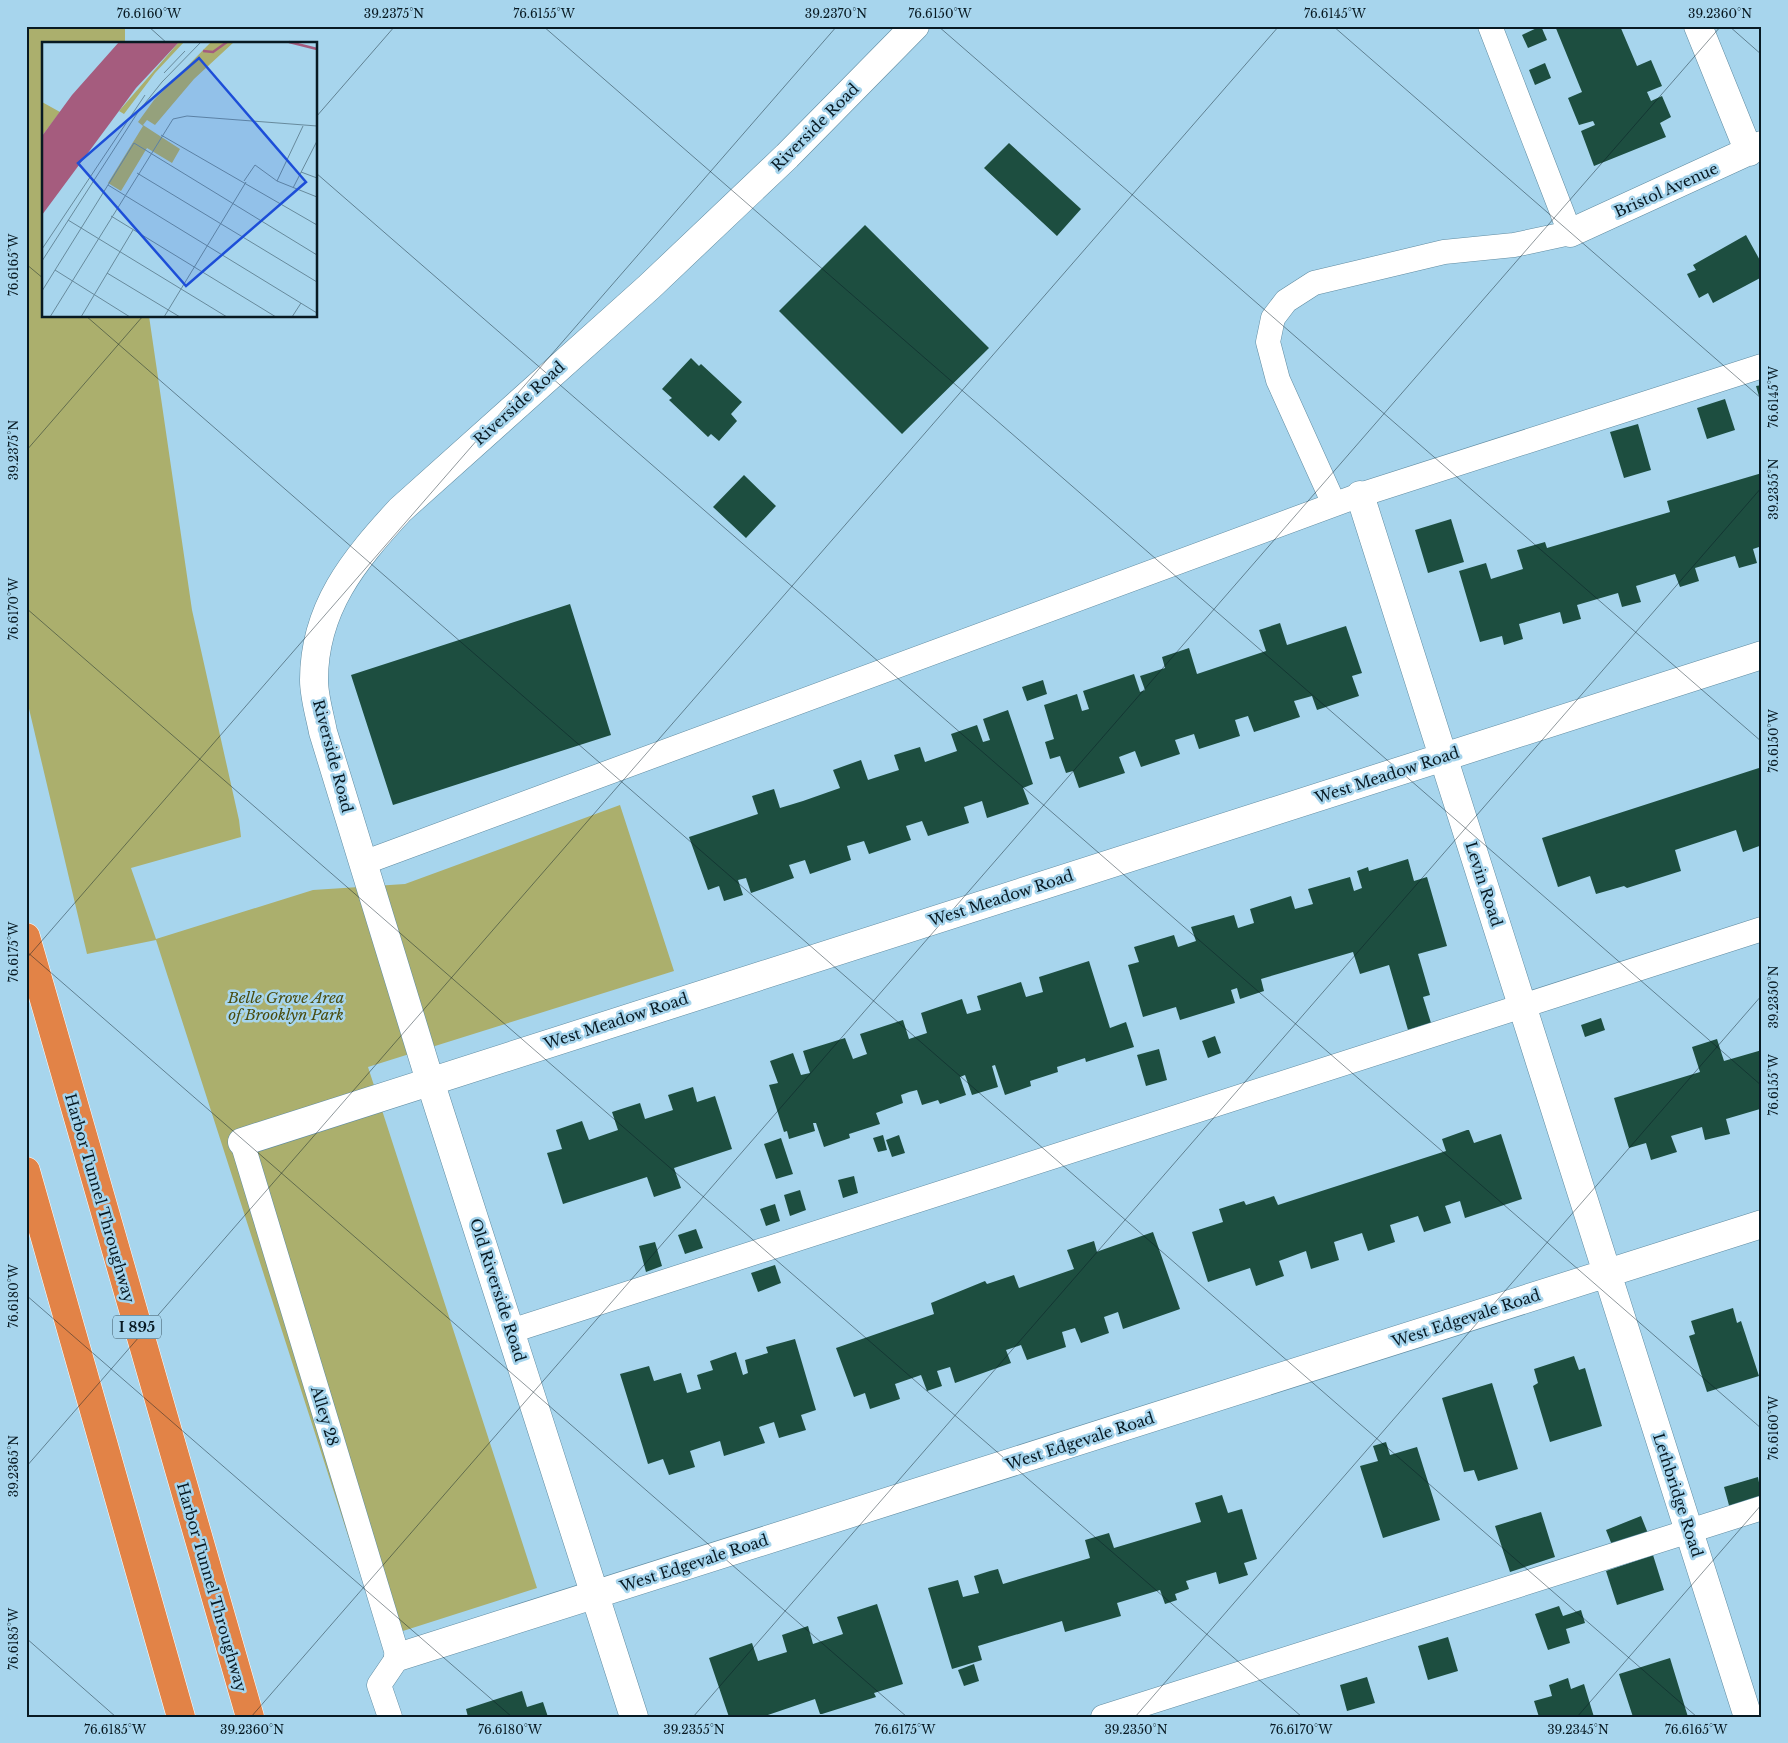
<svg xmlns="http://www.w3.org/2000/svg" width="1788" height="1743" font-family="'Libre Baskerville',serif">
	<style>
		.green { fill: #abaf6d }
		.building { fill: #1d4e40 }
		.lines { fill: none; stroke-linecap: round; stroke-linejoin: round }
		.service-casing { stroke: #5f8ba1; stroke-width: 25 }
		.minor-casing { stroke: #5f8ba1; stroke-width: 29 }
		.motorway-casing { stroke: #fff; stroke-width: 29 }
		.service { stroke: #fff; stroke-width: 24 }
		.minor { stroke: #fff; stroke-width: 28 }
		.motorway { stroke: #e28347; stroke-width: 28 }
		.ticks { fill: none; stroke: #081a23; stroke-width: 1; stroke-opacity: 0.45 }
		.labels { text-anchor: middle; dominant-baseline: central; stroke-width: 5; stroke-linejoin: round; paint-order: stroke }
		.shield { fill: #a7d5ed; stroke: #385260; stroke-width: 1 }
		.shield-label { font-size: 14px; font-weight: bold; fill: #081a23 }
		.street-label { font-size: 15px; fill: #081a23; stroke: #a7d5ed }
		.park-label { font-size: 15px; font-style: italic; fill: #494b0d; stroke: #a7d5ed }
		.inset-river { fill: none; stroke: #a55c7e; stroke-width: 2.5 }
		.inset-road { fill: none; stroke: #678a9c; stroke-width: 1 }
		.view { fill: #1d4ed8; fill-opacity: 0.15; stroke: #1d4ed8; stroke-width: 2.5 }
		.inset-edge { fill: none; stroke: #081a23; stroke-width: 2.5 }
		.neatline { fill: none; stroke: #081a23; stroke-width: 2 }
		.ticks-label { font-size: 12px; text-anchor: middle; fill: #081a23 }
	</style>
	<rect width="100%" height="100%" fill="#a7d5ed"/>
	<path class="green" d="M 26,26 L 125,26 L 125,44 L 44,44 L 44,316 L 149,316 L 192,610 L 239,820 L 241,837 L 131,868 L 156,939 L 313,890 L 405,884 L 620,805 L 674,971 L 368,1067 L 537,1588 L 381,1638 L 156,940 L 87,954 L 26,696 Z"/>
	<path class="building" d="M 1541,26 L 1547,40 L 1528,48 L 1522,35 Z
		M 1555,26 L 1620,26 L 1637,66 L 1651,60 L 1662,86 L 1647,92 L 1651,101 L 1662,96 L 1671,117 L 1660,123 L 1666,137 L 1594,166 L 1581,131 L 1595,125 L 1593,121 L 1579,125 L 1568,98 L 1582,92 Z
		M 1545,63 L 1551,78 L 1535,85 L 1529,70 Z
		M 1009,143 L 1081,209 L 1057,236 L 984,168 Z
		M 865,225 L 989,348 L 902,434 L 779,311 Z
		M 1746,235 L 1762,264 L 1762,277 L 1713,303 L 1708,293 L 1699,298 L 1687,274 L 1696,270 L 1693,265 Z
		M 691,358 L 699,366 L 701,364 L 742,402 L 731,414 L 737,421 L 719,441 L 711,434 L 708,437 L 669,400 L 672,398 L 662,389 Z
		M 1762,385 L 1762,403 L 1761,403 L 1756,386 Z
		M 1725,399 L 1735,430 L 1707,439 L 1697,408 Z
		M 1638,424 L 1651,470 L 1624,478 L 1610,432 Z
		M 1762,473 L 1762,546 L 1753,549 L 1757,563 L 1739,568 L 1735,556 L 1695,568 L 1699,581 L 1680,587 L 1675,574 L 1636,586 L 1641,602 L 1622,607 L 1618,593 L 1577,605 L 1581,619 L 1563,624 L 1560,612 L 1519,624 L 1523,639 L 1504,645 L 1502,636 L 1480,642 L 1459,571 L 1486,563 L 1491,579 L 1523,569 L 1517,550 L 1545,542 L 1547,548 L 1670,512 L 1667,501 Z
		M 744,475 L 776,506 L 746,538 L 713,507 Z
		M 1451,519 L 1464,562 L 1428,573 L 1415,530 Z
		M 570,604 L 611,735 L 393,805 L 351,675 Z
		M 1280,623 L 1287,645 L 1346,626 L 1362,673 L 1352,676 L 1359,696 L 1317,710 L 1312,696 L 1294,701 L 1300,717 L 1254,732 L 1248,716 L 1235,720 L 1240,736 L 1199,749 L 1194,734 L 1175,740 L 1180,754 L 1141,767 L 1135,751 L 1119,757 L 1125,773 L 1079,788 L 1073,771 L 1066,773 L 1060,756 L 1050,759 L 1045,742 L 1054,739 L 1044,705 L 1077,694 L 1082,711 L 1089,709 L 1083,691 L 1134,674 L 1140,692 L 1145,690 L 1140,676 L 1165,668 L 1162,657 L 1189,648 L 1197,674 L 1266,651 L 1259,630 Z
		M 1043,680 L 1047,694 L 1027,701 L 1022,687 Z
		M 1008,710 L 1033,784 L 1023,788 L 1029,804 L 987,818 L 982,801 L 964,807 L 969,823 L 928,836 L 922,821 L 906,826 L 911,840 L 869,854 L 864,841 L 847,846 L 851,860 L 810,874 L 805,860 L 789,865 L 794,878 L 751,893 L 746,878 L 738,880 L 743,895 L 724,901 L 719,886 L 708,890 L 689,837 L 758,814 L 752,796 L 774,789 L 780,808 L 803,801 L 840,788 L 833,770 L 861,760 L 868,780 L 899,770 L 894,755 L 920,747 L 925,762 L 957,751 L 951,734 L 977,725 L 983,742 L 990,740 L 983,719 Z
		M 1762,767 L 1762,845 L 1743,852 L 1736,830 L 1675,850 L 1681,871 L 1627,888 L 1624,886 L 1596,894 L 1590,876 L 1558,887 L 1542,838 Z
		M 1408,859 L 1414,881 L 1427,877 L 1447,946 L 1418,954 L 1430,995 L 1423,997 L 1431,1023 L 1408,1030 L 1389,965 L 1360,974 L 1353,952 L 1261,979 L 1264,991 L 1240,999 L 1237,988 L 1231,990 L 1235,1003 L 1180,1020 L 1176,1007 L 1143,1017 L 1128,965 L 1139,962 L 1134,947 L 1174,935 L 1178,947 L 1196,941 L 1191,927 L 1234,915 L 1238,928 L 1254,923 L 1250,909 L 1291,896 L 1295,909 L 1313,904 L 1308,889 L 1350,877 L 1354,891 L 1362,888 L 1357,871 L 1368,867 L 1369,871 Z
		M 1089,961 L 1110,1028 L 1126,1022 L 1134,1047 L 1086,1062 L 1085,1058 L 1057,1067 L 1058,1072 L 1030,1081 L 1031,1086 L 1005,1095 L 995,1065 L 992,1066 L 998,1087 L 972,1095 L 965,1075 L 960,1077 L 966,1095 L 940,1104 L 938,1100 L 922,1105 L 917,1090 L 909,1092 L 901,1095 L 903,1103 L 876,1113 L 880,1124 L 849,1134 L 850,1138 L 824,1147 L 816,1123 L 813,1123 L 815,1131 L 789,1139 L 787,1131 L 784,1132 L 769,1085 L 778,1083 L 770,1061 L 793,1053 L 801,1075 L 810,1073 L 803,1051 L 845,1038 L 853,1059 L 867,1054 L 860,1034 L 903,1020 L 909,1039 L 927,1033 L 921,1013 L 962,999 L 967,1014 L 981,1010 L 977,996 L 1021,982 L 1026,997 L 1043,992 L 1039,977 Z
		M 1601,1018 L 1605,1030 L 1585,1037 L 1581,1025 Z
		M 1215,1036 L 1221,1053 L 1208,1058 L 1202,1041 Z
		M 1717,1039 L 1724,1061 L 1762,1050 L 1762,1114 L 1760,1109 L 1726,1119 L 1730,1134 L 1705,1140 L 1702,1127 L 1671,1136 L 1677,1152 L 1651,1160 L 1646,1143 L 1629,1148 L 1614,1098 L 1700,1072 L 1692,1047 Z
		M 1159,1049 L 1167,1080 L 1146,1086 L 1137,1055 Z
		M 693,1087 L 697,1102 L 715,1096 L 732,1149 L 674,1168 L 681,1188 L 654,1197 L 647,1177 L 563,1204 L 547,1153 L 562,1149 L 556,1130 L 582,1121 L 589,1140 L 618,1130 L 612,1112 L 640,1103 L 645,1119 L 673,1110 L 668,1095 Z
		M 1467,1130 L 1469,1130 L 1474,1143 L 1501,1134 L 1522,1199 L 1465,1218 L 1460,1201 L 1445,1206 L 1451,1223 L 1424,1232 L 1418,1216 L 1390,1225 L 1395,1242 L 1368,1251 L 1362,1233 L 1334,1242 L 1339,1260 L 1311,1269 L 1306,1251 L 1279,1261 L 1284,1276 L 1256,1286 L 1250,1268 L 1208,1282 L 1192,1232 L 1223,1222 L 1219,1209 L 1244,1201 L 1246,1205 L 1274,1196 L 1278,1205 L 1446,1151 L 1442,1139 Z
		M 883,1135 L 887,1150 L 878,1152 L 873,1138 Z
		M 899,1135 L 905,1153 L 892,1157 L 886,1140 Z
		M 781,1138 L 793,1174 L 776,1179 L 764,1144 Z
		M 854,1176 L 858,1193 L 843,1198 L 838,1180 Z
		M 800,1190 L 806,1210 L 790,1216 L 784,1195 Z
		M 775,1204 L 780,1221 L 766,1226 L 760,1209 Z
		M 696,1229 L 703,1248 L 685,1254 L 678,1235 Z
		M 1153,1232 L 1180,1309 L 1123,1329 L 1118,1312 L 1104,1317 L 1109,1333 L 1081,1343 L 1075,1328 L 1062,1332 L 1066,1347 L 1027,1360 L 1021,1345 L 1006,1350 L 1011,1363 L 955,1383 L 950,1367 L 937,1371 L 942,1386 L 927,1391 L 921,1375 L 895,1384 L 900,1399 L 870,1409 L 865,1393 L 854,1397 L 836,1348 L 934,1314 L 931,1303 L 985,1281 L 987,1284 L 1014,1275 L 1019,1288 L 1074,1269 L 1067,1250 L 1094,1241 L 1097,1252 L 1099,1251 Z
		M 655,1242 L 662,1266 L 646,1272 L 639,1246 Z
		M 775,1265 L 781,1283 L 758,1292 L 751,1273 Z
		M 1733,1308 L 1737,1323 L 1741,1321 L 1759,1376 L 1707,1392 L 1689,1336 L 1695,1334 L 1691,1321 Z
		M 795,1339 L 816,1410 L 801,1415 L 806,1430 L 779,1438 L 774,1422 L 759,1427 L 765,1443 L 724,1456 L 720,1441 L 690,1451 L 695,1467 L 669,1475 L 663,1459 L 648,1464 L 620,1374 L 649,1366 L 654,1381 L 681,1373 L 687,1393 L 701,1389 L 697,1375 L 713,1370 L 710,1361 L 736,1352 L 743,1375 L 748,1373 L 745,1360 L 768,1353 L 766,1347 Z
		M 1574,1356 L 1579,1370 L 1585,1368 L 1602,1426 L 1550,1442 L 1533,1386 L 1538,1383 L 1534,1369 Z
		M 1492,1383 L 1518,1469 L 1478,1481 L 1474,1470 L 1464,1472 L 1442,1398 Z
		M 1386,1442 L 1390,1455 L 1417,1447 L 1440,1520 L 1383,1538 L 1360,1466 L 1378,1461 L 1373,1446 Z
		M 1758,1477 L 1762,1499 L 1730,1509 L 1724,1487 Z
		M 1222,1495 L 1228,1513 L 1242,1509 L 1257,1559 L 1244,1563 L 1248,1575 L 1219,1584 L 1216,1572 L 1186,1581 L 1189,1589 L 1175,1594 L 1177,1600 L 1165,1604 L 1160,1590 L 1117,1603 L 1121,1616 L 1065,1632 L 1062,1621 L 978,1646 L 982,1660 L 952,1669 L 928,1588 L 958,1580 L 963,1597 L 979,1593 L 974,1576 L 990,1571 L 998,1569 L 1003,1584 L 1090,1558 L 1085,1540 L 1109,1533 L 1114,1548 L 1201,1522 L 1195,1503 Z
		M 1541,1512 L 1555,1557 L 1510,1572 L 1495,1526 Z
		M 1641,1516 L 1649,1536 L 1614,1550 L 1606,1530 Z
		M 1653,1555 L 1664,1590 L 1617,1605 L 1606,1571 Z
		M 877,1604 L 903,1684 L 874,1693 L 876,1697 L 822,1714 L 820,1714 L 815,1699 L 762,1717 L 729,1717 L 709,1658 L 752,1643 L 758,1661 L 787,1652 L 782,1635 L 808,1626 L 813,1644 L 843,1634 L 837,1617 Z
		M 1559,1606 L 1563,1616 L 1581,1610 L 1585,1623 L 1566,1629 L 1570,1643 L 1548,1650 L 1535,1614 Z
		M 1448,1637 L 1458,1671 L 1428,1680 L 1418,1646 Z
		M 1670,1658 L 1688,1717 L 1633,1717 L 1619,1674 Z
		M 974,1664 L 979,1681 L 964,1686 L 958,1670 Z
		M 1367,1677 L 1375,1703 L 1347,1711 L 1340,1685 Z
		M 1568,1678 L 1571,1689 L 1584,1684 L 1594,1717 L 1539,1717 L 1534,1701 L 1552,1696 L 1549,1685 Z
		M 522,1691 L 527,1707 L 543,1702 L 548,1717 L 468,1717 L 466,1709 Z"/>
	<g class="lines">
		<defs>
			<path id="service" d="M 1334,504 L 1278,380 L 1268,342 L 1273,318 L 1286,301 L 1314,283 L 1444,252 L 1514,245 L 1570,233 L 1490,26
				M 363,863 L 1360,495 L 1762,366
				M 242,1142 L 398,1657 L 379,1685 L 390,1717
				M 511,1331 L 1762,929
				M 1103,1717 L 1762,1508"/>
			<path id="minor" d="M 1698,26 L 1749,152
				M 1570,233 L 1762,145
				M 1360,495 L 1748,1717
				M 242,1142 L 1762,655
				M 398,1657 L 1762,1224
				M 634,1717 L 430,1081 L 323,732 C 320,716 314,697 314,680 C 314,608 354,560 400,510 L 649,287 L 787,156 L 915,26"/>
			<path id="motorway" d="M 26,937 L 250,1717
				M 26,1171 L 181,1717"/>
		</defs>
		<use href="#service" class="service-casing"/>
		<use href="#minor" class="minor-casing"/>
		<use href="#motorway" class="motorway-casing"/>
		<use href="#service" class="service"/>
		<use href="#minor" class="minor"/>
		<use href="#motorway" class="motorway"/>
	</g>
	<path class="ticks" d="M 148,26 L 168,44M 543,26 L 1762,1086M 938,26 L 1762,742M 1333,26 L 1762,399M 1729,26 L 1762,55M 316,117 L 395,26M 316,173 L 1762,1429M 26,264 L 44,279M 86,316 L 1697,1717M 26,451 L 143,316M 26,608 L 1302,1717M 26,951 L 907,1717M 26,959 L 837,26M 26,1295 L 512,1717M 26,1467 L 1279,26M 26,1638 L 116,1717M 251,1717 L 1721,26M 693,1717 L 1762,487M 1135,1717 L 1762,995M 1577,1717 L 1762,1504"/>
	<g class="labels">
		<rect class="shield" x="113" y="1315.5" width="48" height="23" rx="4"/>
		<g class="shield-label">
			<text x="137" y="1327">I 895</text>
		</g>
		<g class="street-label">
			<text transform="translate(815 127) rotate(-45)">Riverside Road</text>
			<text transform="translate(1666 190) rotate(-24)">Bristol Avenue</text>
			<text transform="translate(519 403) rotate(-42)">Riverside Road</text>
			<text transform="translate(333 756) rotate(75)">Riverside Road</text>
			<text transform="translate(1387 775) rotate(-18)">West Meadow Road</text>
			<text transform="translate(1484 884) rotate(72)">Levin Road</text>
			<text transform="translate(1001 898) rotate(-18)">West Meadow Road</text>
			<text transform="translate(616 1021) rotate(-18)">West Meadow Road</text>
			<text transform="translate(100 1198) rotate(74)">Harbor Tunnel Throughway</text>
			<text transform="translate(498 1290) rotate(72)">Old Riverside Road</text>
			<text transform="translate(1466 1318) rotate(-18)">West Edgevale Road</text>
			<text transform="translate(325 1416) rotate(73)">Alley 28</text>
			<text transform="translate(1080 1441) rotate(-18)">West Edgevale Road</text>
			<text transform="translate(1678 1495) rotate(72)">Lethbridge Road</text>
			<text transform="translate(694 1563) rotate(-18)">West Edgevale Road</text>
			<text transform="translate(212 1587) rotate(74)">Harbor Tunnel Throughway</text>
		</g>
		<g class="park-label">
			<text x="286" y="997">Belle Grove Area<tspan x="286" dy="17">of Brooklyn Park</tspan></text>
		</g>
	</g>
	<g transform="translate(42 42)">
		<rect width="275" height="275" fill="#a7d5ed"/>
		<path d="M 137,0 L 142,0 L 113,31 L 82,72 L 77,69 ZM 169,0 L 192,0 L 152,37 L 113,83 L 105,78 L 101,83 L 138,107 L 130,121 L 105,106 L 79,149 L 66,141 L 101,84 L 96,80 L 112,58 ZM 0,60 L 18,70 L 0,94 Z" fill="#abaf6d"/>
		<path d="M 77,0 L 137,0 L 94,46 L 0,173 L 0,94 L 30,53 Z" fill="#a55c7e"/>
		<path class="inset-river" d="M 247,0 L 275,7M 161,9 L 171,10 L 185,0"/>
		<path class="inset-road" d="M 122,31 L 143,9M 119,93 L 275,183M 259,130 L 275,136M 95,131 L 275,240M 202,139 L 213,123 L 235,139 L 275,155M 235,139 L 261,84M 66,143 L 92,101 L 275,213M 66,143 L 275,271M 251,146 L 275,99M 69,174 L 234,275M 26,178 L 185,275M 0,207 L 103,53M 0,219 L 96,70 L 120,40 L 159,0M 13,228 L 88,275M 65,231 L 138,275M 0,249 L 66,143M 8,275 L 131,77 L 145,74 L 275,84M 39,275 L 91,188M 122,275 L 204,140M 250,275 L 259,261"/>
		<path class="view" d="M 157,16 L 264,140 L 144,244 L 36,121 Z"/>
		<rect width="275" height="275" class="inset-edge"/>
	</g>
	<rect width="1788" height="1743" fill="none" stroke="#a7d5ed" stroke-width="55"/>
	<rect x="28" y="28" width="1732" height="1688" class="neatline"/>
	<g class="ticks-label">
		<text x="149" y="18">76.6160°W</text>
		<text x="394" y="18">39.2375°N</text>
		<text x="544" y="18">76.6155°W</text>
		<text x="836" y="18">39.2370°N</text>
		<text x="940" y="18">76.6150°W</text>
		<text x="1335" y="18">76.6145°W</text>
		<text x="1720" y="18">39.2360°N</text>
		<text transform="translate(14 265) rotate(-90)" y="4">76.6165°W</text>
		<text transform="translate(1774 397) rotate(-90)" y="4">76.6145°W</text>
		<text transform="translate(14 450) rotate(-90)" y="4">39.2375°N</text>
		<text transform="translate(1774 489) rotate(-90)" y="4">39.2355°N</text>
		<text transform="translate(14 609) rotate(-90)" y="4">76.6170°W</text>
		<text transform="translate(1774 741) rotate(-90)" y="4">76.6150°W</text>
		<text transform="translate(14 952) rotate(-90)" y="4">76.6175°W</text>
		<text transform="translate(1774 997) rotate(-90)" y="4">39.2350°N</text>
		<text transform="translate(1774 1085) rotate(-90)" y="4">76.6155°W</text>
		<text transform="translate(14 1296) rotate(-90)" y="4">76.6180°W</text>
		<text transform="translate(1774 1428) rotate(-90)" y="4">76.6160°W</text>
		<text transform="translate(14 1466) rotate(-90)" y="4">39.2365°N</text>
		<text transform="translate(14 1639) rotate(-90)" y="4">76.6185°W</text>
		<text x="115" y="1734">76.6185°W</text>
		<text x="252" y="1734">39.2360°N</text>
		<text x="510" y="1734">76.6180°W</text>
		<text x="694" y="1734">39.2355°N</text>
		<text x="905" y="1734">76.6175°W</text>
		<text x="1136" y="1734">39.2350°N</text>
		<text x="1301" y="1734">76.6170°W</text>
		<text x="1578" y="1734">39.2345°N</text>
		<text x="1696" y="1734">76.6165°W</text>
	</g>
</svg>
